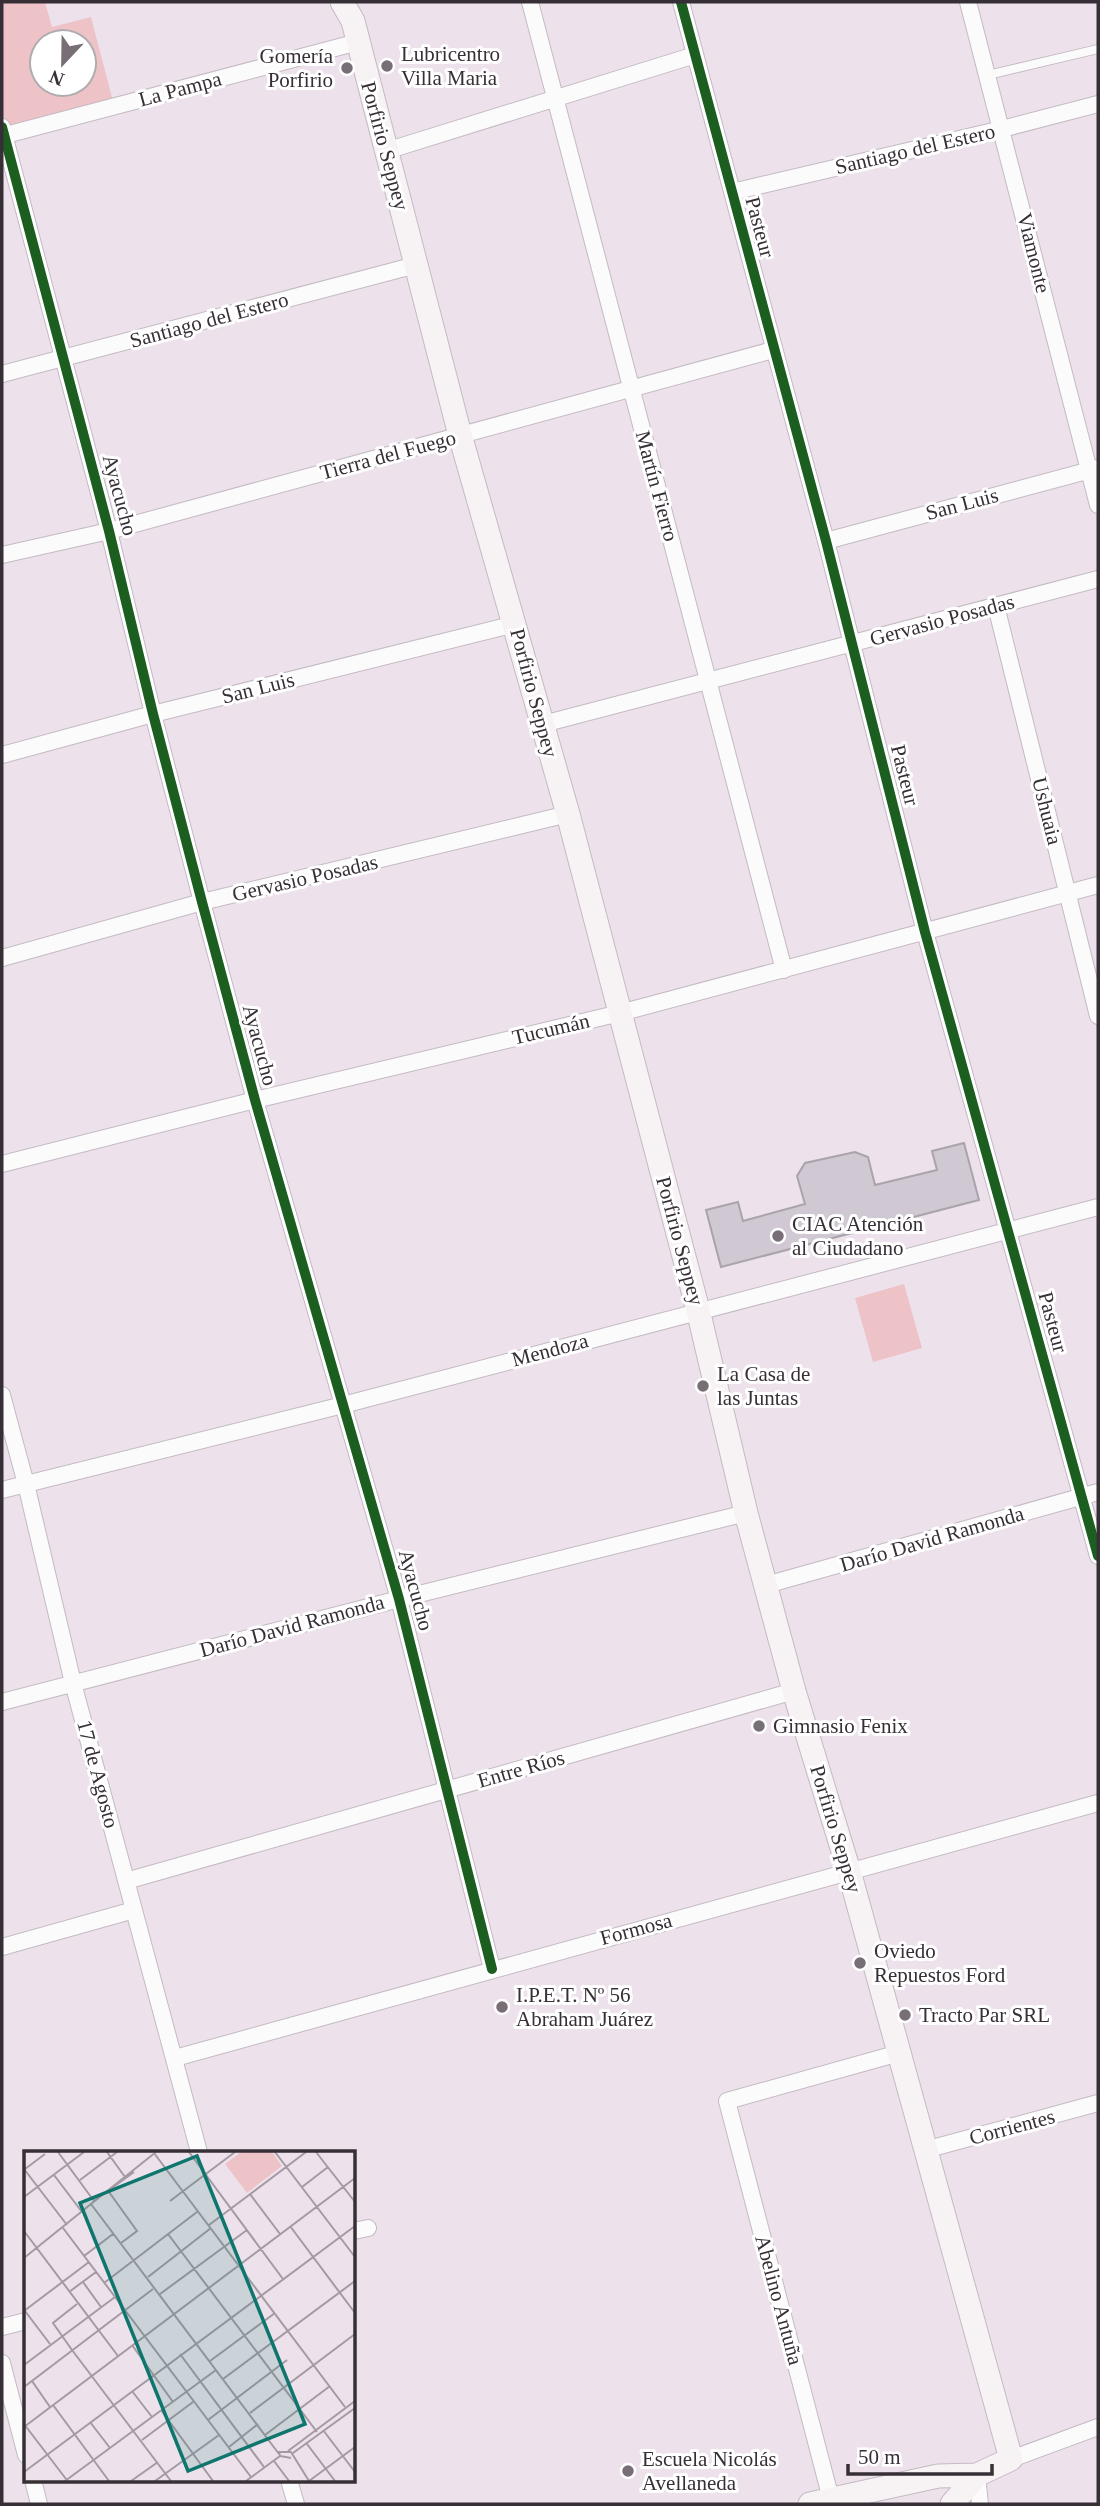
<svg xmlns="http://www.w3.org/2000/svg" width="1100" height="2506" font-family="Georgia,serif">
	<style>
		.green { fill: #eec3c8; fill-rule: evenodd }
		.building { fill: #d0c9d3; stroke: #a9a3ab; stroke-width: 2 }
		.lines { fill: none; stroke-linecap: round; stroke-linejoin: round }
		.service-casing { stroke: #c3bac2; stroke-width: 10 }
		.minor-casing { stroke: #c3bac2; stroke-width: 18 }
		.secondary-casing { stroke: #c3bac2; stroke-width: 25 }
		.service { stroke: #fcfbfc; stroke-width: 8 }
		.minor { stroke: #fcfbfc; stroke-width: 16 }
		.secondary { stroke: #f7f3f5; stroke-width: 23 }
		.cycleway-casing { stroke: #fff; stroke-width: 15 }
		.cycleway { stroke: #1b5e20; stroke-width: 10 }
		.poi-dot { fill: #776e76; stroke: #fff; stroke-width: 2.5 }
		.labels { text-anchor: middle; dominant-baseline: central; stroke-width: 6; stroke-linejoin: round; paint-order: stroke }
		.poi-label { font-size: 21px; fill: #372f36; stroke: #fff; text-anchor: start }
		.street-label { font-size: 21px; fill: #372f36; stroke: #fff }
		.inset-road { fill: none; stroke: #a49aa3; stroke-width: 2 }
		.view { fill: #0f766e; fill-opacity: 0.15; stroke: #0f766e; stroke-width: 3.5 }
		.inset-edge { fill: none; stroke: #372f36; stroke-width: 3.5 }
	</style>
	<rect width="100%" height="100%" fill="#ede2ec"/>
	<path class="green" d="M 2,2 L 45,2 L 52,27 L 91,17 L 113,101 L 6,127 L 2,112 ZM 42,42 L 84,42 L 84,84 L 42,84 Z
		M 904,1284 L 922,1348 L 873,1362 L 855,1298 Z"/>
	<path class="building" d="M 964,1143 L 979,1200 L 721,1267 L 706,1210 L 738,1202 L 743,1221 L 805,1204 L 797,1176 L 805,1163 L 855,1152 L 868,1157 L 875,1185 L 937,1170 L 932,1151 Z"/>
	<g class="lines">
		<defs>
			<path id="service" d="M 988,75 L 1098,49"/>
			<path id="minor" d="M 530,2 L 784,970
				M 681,2 L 826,541 L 925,932 L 1098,1556
				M 968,2 L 1098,505
				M 2,127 L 109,531 L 153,714 L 202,902 L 255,1100 L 399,1599 L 492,1969
				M 2,136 L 358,42
				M 386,151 L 695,55
				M 732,192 L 1002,129 L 1098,104
				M 2,374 L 416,265
				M 826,541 L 1098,468
				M 2,555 L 109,531 L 773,350
				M 996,606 L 1098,1016
				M 543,724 L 1098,579
				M 2,755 L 153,714 L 515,624
				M 2,958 L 202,902 L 568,814
				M 2,1164 L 255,1100 L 620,1013 L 1098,885
				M 2,1395 L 26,1484 L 73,1683 L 199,2152
				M 2,1490 L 343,1405 L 1098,1207
				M 766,1585 L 1098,1492
				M 2,1702 L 399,1599 L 746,1513
				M 126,1881 L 794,1691
				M 2,1947 L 134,1910
				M 175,2058 L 1098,1803
				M 925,2150 L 1098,2103
				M 354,2231 L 368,2228
				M 2,2327 L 26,2321
				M 2,2363 L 26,2455
				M 1011,2459 L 1098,2427
				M 977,2475 L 980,2504
				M 33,2480 L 39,2504
				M 289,2480 L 296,2504
				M 831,2499 L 727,2101 L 899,2053"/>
			<path id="secondary" d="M 342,2 L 353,21 L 460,435 L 568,814 L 698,1310 L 746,1513 L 794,1691 L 849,1871 L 1011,2459 L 977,2475 L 952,2504
				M 810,2504 L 938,2476 L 977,2475"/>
		</defs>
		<use href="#service" class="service-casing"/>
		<use href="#minor" class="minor-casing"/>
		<use href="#secondary" class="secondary-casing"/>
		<use href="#service" class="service"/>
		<use href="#minor" class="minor"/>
		<use href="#secondary" class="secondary"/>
		<defs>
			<path id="cycleway" d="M 681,2 L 826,541 L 925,932 L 1098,1556
				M 2,127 L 109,531 L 153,714 L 202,902 L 255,1100 L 399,1599 L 492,1969"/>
		</defs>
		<use href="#cycleway" class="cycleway-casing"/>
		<use href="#cycleway" class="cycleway"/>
	</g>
	<g class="poi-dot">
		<circle cx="387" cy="66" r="7"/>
		<circle cx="347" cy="68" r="7"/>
		<circle cx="778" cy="1236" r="7"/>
		<circle cx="703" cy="1386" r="7"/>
		<circle cx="759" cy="1726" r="7"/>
		<circle cx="860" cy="1963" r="7"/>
		<circle cx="502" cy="2007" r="7"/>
		<circle cx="905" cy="2015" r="7"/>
		<circle cx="628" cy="2471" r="7"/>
	</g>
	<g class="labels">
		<g class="poi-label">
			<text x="401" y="54">Lubricentro<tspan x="401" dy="24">Villa Maria</tspan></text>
			<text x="333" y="56" text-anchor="end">Gomería<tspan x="333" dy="24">Porfirio</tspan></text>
			<text x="792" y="1224">CIAC Atención<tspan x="792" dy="24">al Ciudadano</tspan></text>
			<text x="717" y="1374">La Casa de<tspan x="717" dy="24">las Juntas</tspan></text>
			<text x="773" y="1726">Gimnasio Fenix</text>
			<text x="874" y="1951">Oviedo<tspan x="874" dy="24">Repuestos Ford</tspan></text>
			<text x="516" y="1995">I.P.E.T. Nº 56<tspan x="516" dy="24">Abraham Juárez</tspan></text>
			<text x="919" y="2015">Tracto Par SRL</text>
			<text x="642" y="2459">Escuela Nicolás<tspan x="642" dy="24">Avellaneda</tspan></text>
		</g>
		<g class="street-label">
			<text transform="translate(180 89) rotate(-15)">La Pampa</text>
			<text transform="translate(385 146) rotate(75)">Porfirio Seppey</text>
			<text transform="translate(915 149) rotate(-13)">Santiago del Estero</text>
			<text transform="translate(760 227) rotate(75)">Pasteur</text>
			<text transform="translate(1034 253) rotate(76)">Viamonte</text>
			<text transform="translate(209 320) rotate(-15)">Santiago del Estero</text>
			<text transform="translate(388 455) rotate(-15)">Tierra del Fuego</text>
			<text transform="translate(657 486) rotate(75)">Martín Fierro</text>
			<text transform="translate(120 495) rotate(75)">Ayacucho</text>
			<text transform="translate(962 504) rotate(-15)">San Luis</text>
			<text transform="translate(942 620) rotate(-15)">Gervasio Posadas</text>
			<text transform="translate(258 688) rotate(-14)">San Luis</text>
			<text transform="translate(534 693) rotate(75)">Porfirio Seppey</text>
			<text transform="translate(905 775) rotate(76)">Pasteur</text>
			<text transform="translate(1047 811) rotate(76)">Ushuaia</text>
			<text transform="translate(305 878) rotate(-13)">Gervasio Posadas</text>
			<text transform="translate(551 1029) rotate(-13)">Tucumán</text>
			<text transform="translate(260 1045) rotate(75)">Ayacucho</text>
			<text transform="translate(680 1241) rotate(75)">Porfirio Seppey</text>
			<text transform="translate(1053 1322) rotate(75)">Pasteur</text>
			<text transform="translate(550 1350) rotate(-15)">Mendoza</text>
			<text transform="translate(932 1539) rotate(-16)">Darío David Ramonda</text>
			<text transform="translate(416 1590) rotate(75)">Ayacucho</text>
			<text transform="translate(292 1626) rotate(-15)">Darío David Ramonda</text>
			<text transform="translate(521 1769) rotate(-16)">Entre Ríos</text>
			<text transform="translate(98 1774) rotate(75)">17 de Agosto</text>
			<text transform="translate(836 1829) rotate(73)">Porfirio Seppey</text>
			<text transform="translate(636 1929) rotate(-15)">Formosa</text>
			<text transform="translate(1012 2127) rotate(-15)">Corrientes</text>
			<text transform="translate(779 2300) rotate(75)">Abelino Antuña</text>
		</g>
	</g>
	<g transform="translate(24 2151)">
		<rect width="331" height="331" fill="#ede2ec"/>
		<path d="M 217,1 L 248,1 L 258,15 L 223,42 L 201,13 Z" fill="#eec3c8"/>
		<path class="inset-road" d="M 34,1 L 70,50M 83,1 L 101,26M 132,1 L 67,53 L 255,303M 165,1 L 259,128M 251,1 L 331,106M 292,1 L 331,51M 130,2 L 321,256M 0,18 L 43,74M 1,18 L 21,3M 30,24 L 58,61M 56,29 L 93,1M 278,36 L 304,16M 85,41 L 113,80 L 97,92M 226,43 L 256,83M 0,46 L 60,1M 70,50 L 110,21M 146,50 L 211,1M 185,74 L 282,1M 266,75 L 331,162M 39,77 L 227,326M 0,80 L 94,205M 144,83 L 293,281M 60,105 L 89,83M 0,107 L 67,53M 124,126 L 187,77M 59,131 L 77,156M 80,132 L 173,61M 45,141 L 72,121M 136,143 L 223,79M 0,160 L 65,111M 1,160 L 26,193M 108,194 L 149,251M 48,199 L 147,330M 48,199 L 29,172 L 53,153M 156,203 L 240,316M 186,210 L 251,162M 0,214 L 91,146M 199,228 L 331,130M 8,230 L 26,256M 0,236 L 129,138M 108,240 L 128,266M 29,254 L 85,330M 137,259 L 189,330M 226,262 L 331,183M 184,269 L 263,209M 66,271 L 86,297M 0,273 L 42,328M 0,276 L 331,27M 299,279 L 331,321M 241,284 L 306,235M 118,289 L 169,251M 283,293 L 311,330M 205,296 L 234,273M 264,300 L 331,250M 269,302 L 331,257M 267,307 L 256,305 L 255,301 L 267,301 L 285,330M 250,310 L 265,330M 0,321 L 331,75M 41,330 L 192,219M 107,330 L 134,311M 131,330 L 195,284M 222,330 L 256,305M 285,330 L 331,296"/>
		<path class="view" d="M 173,5 L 281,273 L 164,320 L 56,52 Z"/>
		<rect width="331" height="331" class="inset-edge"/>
	</g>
	<rect width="1100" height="2506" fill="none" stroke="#372f36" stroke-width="7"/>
	<g transform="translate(63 63) rotate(202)"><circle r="33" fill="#ffffff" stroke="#afacaf" stroke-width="2"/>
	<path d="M0-5L12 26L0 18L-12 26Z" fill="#776e76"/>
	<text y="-10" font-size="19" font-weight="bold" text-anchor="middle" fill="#372f36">N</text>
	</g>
	<path d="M848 2464v10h144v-10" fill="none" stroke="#372f36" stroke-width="3.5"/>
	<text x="858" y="2464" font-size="21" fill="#372f36" stroke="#ffffff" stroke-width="5" paint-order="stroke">50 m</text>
</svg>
